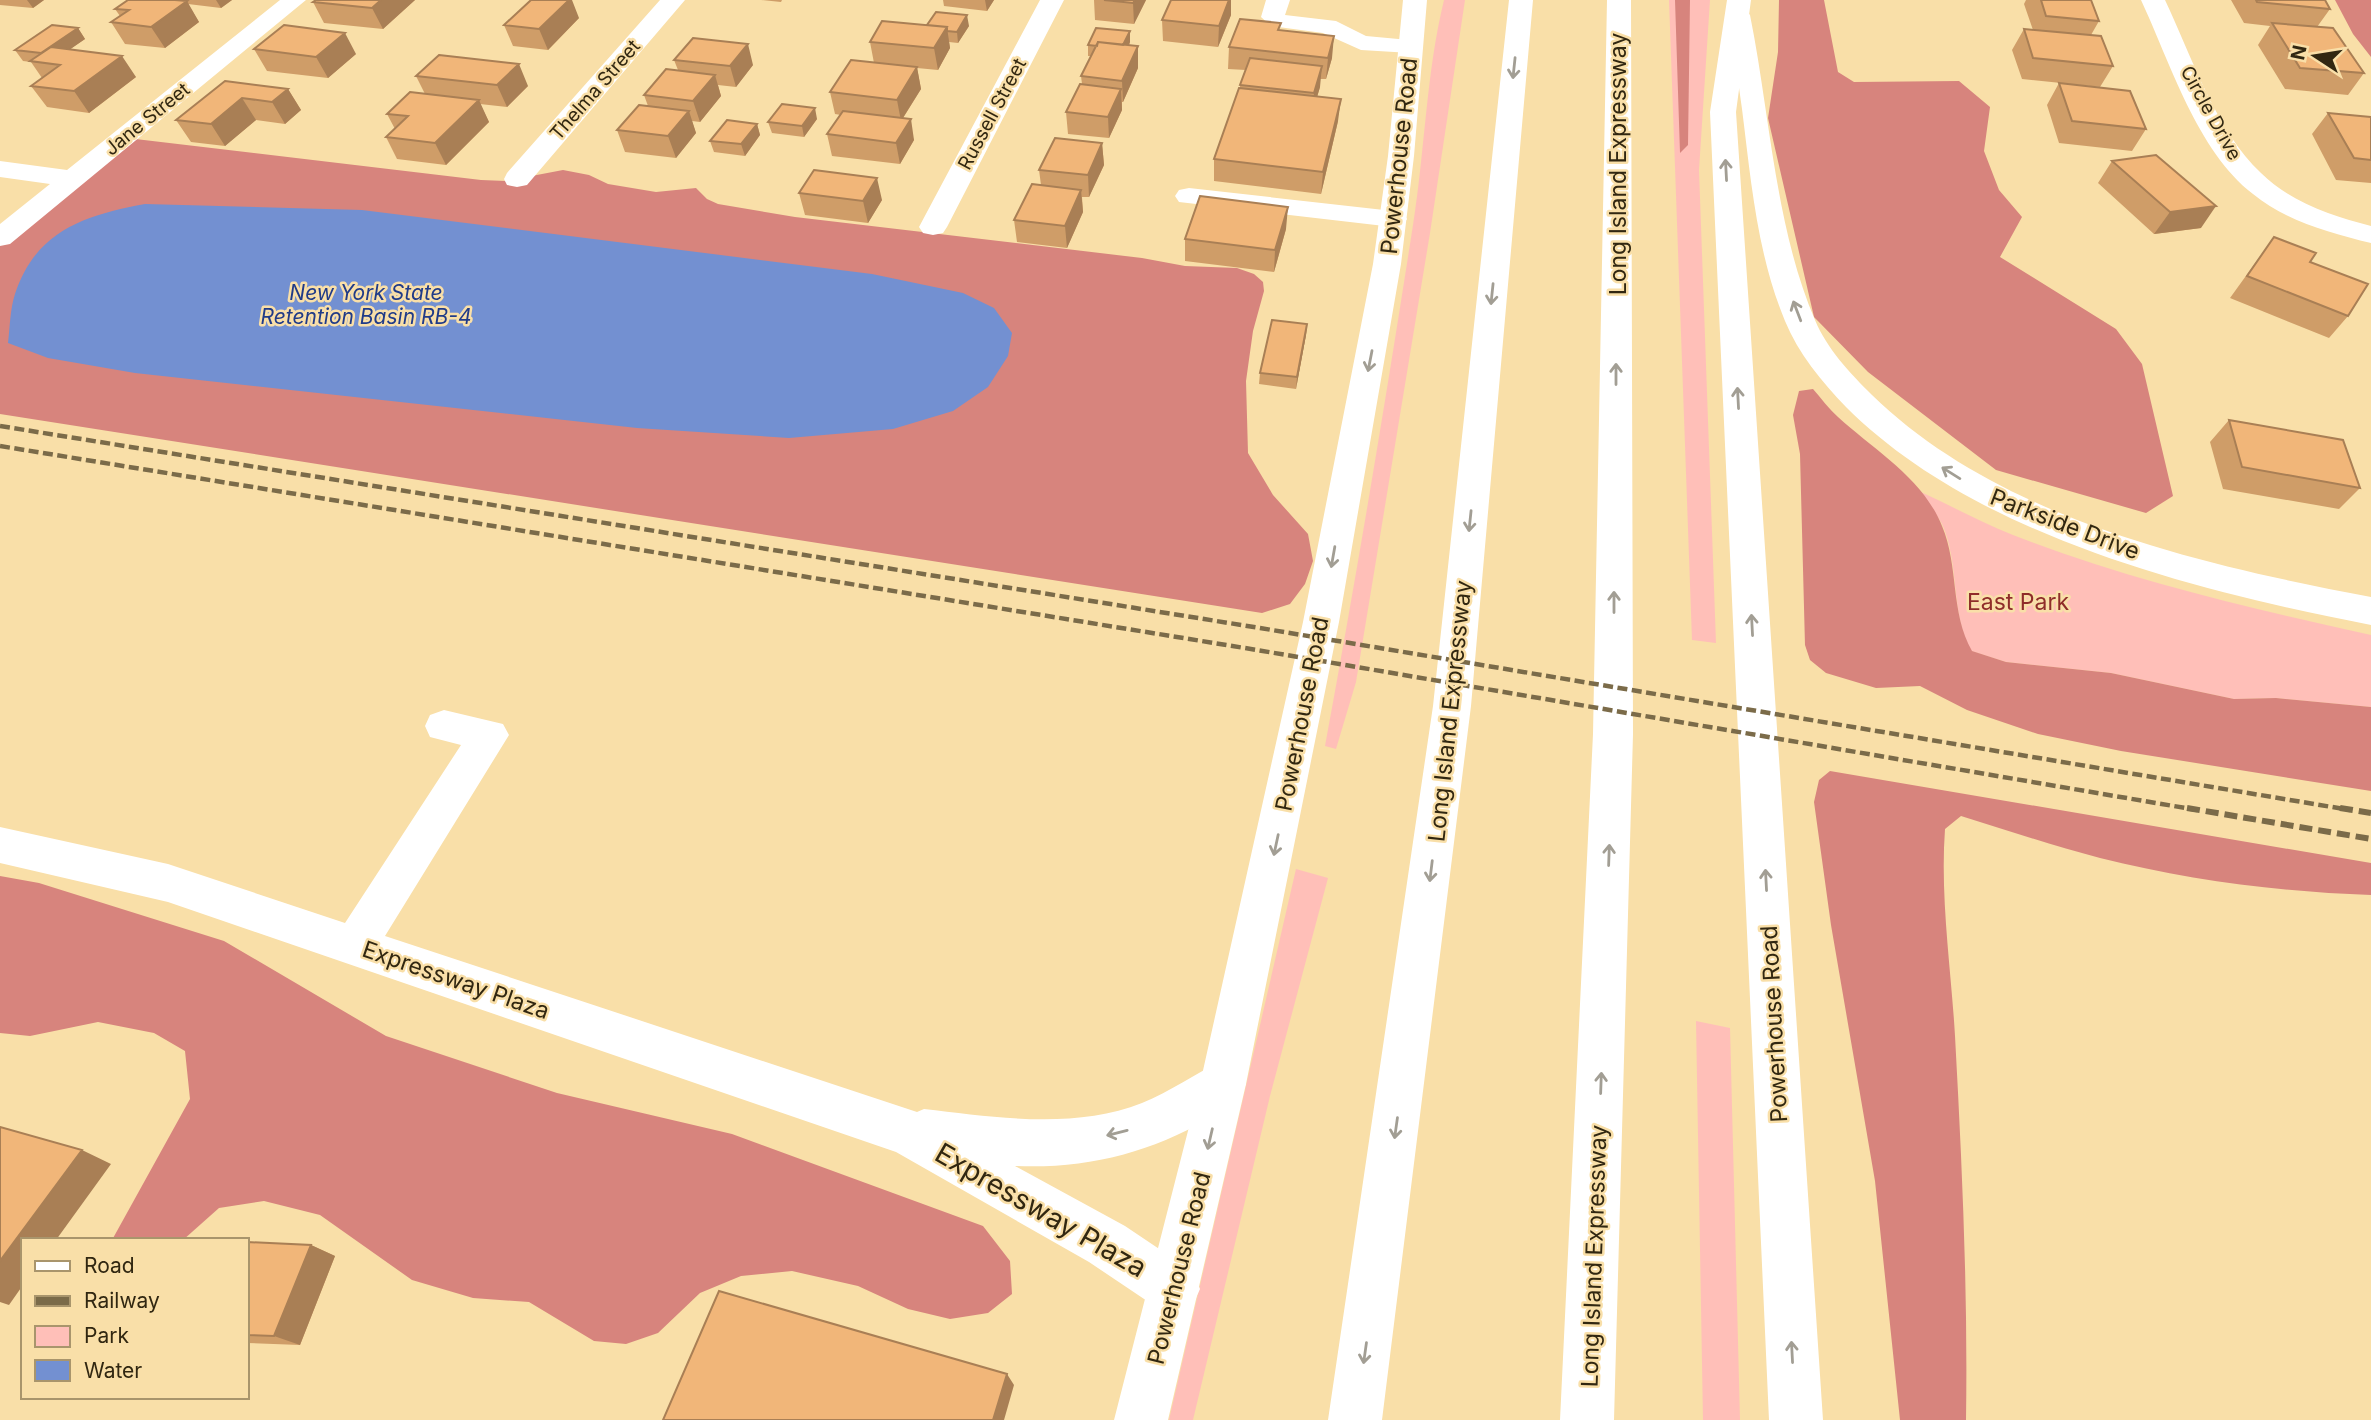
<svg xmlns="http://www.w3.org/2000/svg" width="2371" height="1420" font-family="Inter,sans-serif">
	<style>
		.green { fill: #ffbfb8 }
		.forest { fill: #d7847d }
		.water { fill: #7390d1 }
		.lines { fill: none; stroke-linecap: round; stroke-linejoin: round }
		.minor { fill: #fff; fill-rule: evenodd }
		.major { fill: #fff; fill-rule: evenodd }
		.highway { fill: #fff; fill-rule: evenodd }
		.rail-far1 { stroke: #7b6b49; stroke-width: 4.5; stroke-dasharray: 10 4.5; stroke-linecap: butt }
		.rail { stroke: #7b6b49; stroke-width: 6; stroke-dasharray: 13 6; stroke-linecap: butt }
		.wall { fill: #cf9d68 }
		.shaded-wall { fill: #a97f55 }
		.building { fill: #f1b679; stroke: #a97f55; stroke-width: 2 }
		.oneway { stroke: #a29e94 }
		.labels { text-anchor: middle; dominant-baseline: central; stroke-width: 5; stroke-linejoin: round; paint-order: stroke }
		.far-street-label { font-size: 19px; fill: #312711; stroke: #f9dfa8 }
		.far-water-label { font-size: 21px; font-style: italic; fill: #203b88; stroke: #f9dfa8 }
		.street-label { font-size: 23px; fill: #312711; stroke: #f9dfa8 }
		.park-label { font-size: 23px; fill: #8f2d2a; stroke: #f9dfa8 }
		.near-street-label { font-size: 28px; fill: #312711; stroke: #f9dfa8 }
	</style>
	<rect width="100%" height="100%" fill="#f9dfa8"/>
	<path class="green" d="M 1444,0 L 1465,0 L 1430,233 L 1356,682 L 1336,749 L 1325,746 C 1357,573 1386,399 1413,225 C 1425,150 1426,74 1444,0 Z
		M 1669,0 L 1710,0 L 1699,170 L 1716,643 L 1692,640 Z
		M 1921,492 C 1951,506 1981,522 2013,535 C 2128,580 2250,608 2371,635 L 2371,707 L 2276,698 L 2234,699 L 2111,673 L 2006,662 L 1971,651 C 1950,612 1960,564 1942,524 C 1936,513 1927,502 1921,492 Z
		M 1296,869 L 1328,878 L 1270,1096 L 1193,1420 L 1169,1420 Z
		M 1696,1021 L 1730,1028 L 1740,1420 L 1703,1420 Z"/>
	<path class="forest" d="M 1675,0 L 1690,0 L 1688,145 L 1680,153 Z
		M 1779,0 L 1824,0 L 1838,72 L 1854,82 L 1959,81 L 1990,107 L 1984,151 L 1999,190 L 2022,217 L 2000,257 L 2116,329 L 2142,364 L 2173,496 L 2146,513 L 1996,470 L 1868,372 L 1814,317 L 1768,118 L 1778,52 Z
		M 2335,0 L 2371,0 L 2371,57 L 2353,34 Z
		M 127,138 L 481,180 L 506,181 L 563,170 L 589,175 L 608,184 L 656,192 L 696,188 L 707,199 L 718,204 L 795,217 L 1142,258 L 1185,266 L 1237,268 L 1254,274 L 1263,282 L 1264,291 L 1253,331 L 1246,381 L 1248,453 L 1273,495 L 1308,534 L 1313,561 L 1305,584 L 1290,604 L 1262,613 L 0,414 L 0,239 Z
		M 1813,389 C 1821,398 1829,409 1838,417 C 1874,450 1923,478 1942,526 C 1959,566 1950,612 1972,651 L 2006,662 L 2111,673 L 2234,699 L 2276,698 L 2371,707 L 2371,791 L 2121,751 L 2038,734 L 1967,710 L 1920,686 L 1876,688 L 1826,673 L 1810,660 L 1805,645 L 1800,454 L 1793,415 L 1799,391 Z
		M 1830,771 L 2371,863 L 2371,895 C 2280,892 2188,880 2100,858 C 2053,846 2007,830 1961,816 L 1945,829 C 1940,898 1951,967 1955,1036 C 1962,1164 1968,1292 1966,1420 L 1900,1420 L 1875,1181 L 1831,925 L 1814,802 L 1819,780 Z
		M 0,876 L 39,883 L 224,941 L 386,1036 L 557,1093 L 732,1134 L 983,1226 L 1010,1261 L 1012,1294 L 988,1313 L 950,1319 L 908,1309 L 858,1286 L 792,1271 L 741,1276 L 700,1293 L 658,1333 L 626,1344 L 594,1341 L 529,1302 L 473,1298 L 412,1280 L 320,1215 L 264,1201 L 219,1208 L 183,1240 L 112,1240 L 190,1099 L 185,1051 L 154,1033 L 98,1022 L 30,1036 L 0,1033 Z"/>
	<path class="water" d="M 145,204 L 362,210 L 872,274 L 963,293 L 994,308 L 1012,333 L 1008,356 L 988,387 L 953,411 L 893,429 L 789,438 L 637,428 L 135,373 L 48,358 L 8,343 C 10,327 10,309 15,294 C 36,230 86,215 145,204 Z"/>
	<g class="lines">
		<path class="minor" d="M 280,0 L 306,0 L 10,244 L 0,246 L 0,224 L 50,184 L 0,177 L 0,161 L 67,170 Z
			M 660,0 L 685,0 L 527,185 L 517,187 L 507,185 L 504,179 L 507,173 Z
			M 1040,0 L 1064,0 L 947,227 L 943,233 L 933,235 L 923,233 L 919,227 Z
			M 1266,0 L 1290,0 L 1285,15 L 1336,21 L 1366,36 L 1420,41 L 1423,46 L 1420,51 L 1411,53 L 1361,50 L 1323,33 L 1271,26 L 1261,17 Z
			M 2141,0 L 2165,0 C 2191,55 2216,131 2261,173 C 2290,202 2332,216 2371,226 L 2371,243 C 2330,233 2286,221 2253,194 C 2197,151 2170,62 2141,0 Z
			M 1738,8 L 1746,10 L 1750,15 C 1770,114 1775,227 1815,320 C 1827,349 1850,373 1872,395 C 1999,519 2202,565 2371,597 L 2371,625 C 2196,591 1975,536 1846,407 C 1822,382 1798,353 1785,321 C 1757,254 1751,180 1742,109 C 1738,77 1732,46 1726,15 L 1730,10 Z
			M 1189,188 L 1393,211 L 1403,213 L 1407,219 L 1403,225 L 1393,227 L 1179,202 L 1175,196 L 1179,190 Z
			M 444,710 L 503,724 L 509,735 L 385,936 L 917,1112 L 924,1109 C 994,1117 1074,1130 1142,1103 C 1170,1092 1195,1073 1223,1061 L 1239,1068 L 1246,1084 C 1237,1106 1227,1107 1208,1119 C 1147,1154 1085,1169 1015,1166 L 1125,1226 L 1192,1271 L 1200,1289 L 1192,1307 L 1174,1315 L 1156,1307 L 1089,1262 L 896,1152 L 168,902 L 0,863 L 0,827 L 168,864 L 345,923 L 461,745 L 430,737 L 425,726 L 430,715 Z"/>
		<path class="major" d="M 1403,0 L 1427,0 L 1414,156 L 1401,264 L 1339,622 L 1246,1084 L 1168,1420 L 1114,1420 L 1200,1084 L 1303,622 L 1373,264 L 1388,156 Z
			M 1727,0 L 1751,0 L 1736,112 L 1823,1420 L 1769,1420 L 1710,112 Z"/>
		<path class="highway" d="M 1509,0 L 1533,0 L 1471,706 L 1382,1420 L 1328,1420 L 1433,706 Z
			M 1607,0 L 1631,0 L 1633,734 L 1614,1420 L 1560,1420 L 1593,734 Z"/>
		<path class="rail-far1" d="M 0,426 L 1260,628 L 2350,810
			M 0,446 L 1257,650 L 2197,810"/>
		<path class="rail" d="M 2187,808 L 2371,839
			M 2340,808 L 2371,813"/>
	</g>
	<path class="wall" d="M 0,0 L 44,0 L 33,8 L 0,5 Z
		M 128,0 L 232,0 L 221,8 L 188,4 L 199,22 L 165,48 L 125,44 L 111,22 L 120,16 L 115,9 Z
		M 316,0 L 415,0 L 383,29 L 324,23 L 313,2 Z
		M 761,0 L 782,0 L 781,2 Z
		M 943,0 L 994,0 L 987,11 L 944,6 Z
		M 1094,0 L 1146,0 L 1134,24 L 1095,20 Z
		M 1171,0 L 1231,0 L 1231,15 L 1218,47 L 1163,41 L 1162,20 Z
		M 2026,0 L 2091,0 L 2099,21 L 2091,35 L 2113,66 L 2100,87 L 2022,79 L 2012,50 L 2024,29 L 2033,30 L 2024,4 Z
		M 2231,0 L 2325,0 L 2330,9 L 2317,27 L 2364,73 L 2348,95 L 2285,89 L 2258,45 L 2270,26 L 2244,23 Z
		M 579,18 L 548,50 L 513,46 L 504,25 Z
		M 927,25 L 969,26 L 958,43 L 949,42 L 950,48 L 938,70 L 917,68 L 921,89 L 903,118 L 914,140 L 900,164 L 832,156 L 827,134 L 841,115 L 835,114 L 830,92 L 874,63 L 870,42 Z
		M 78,28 L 85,39 L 70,49 L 136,77 L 89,113 L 47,107 L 31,86 L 42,78 L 31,62 L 23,61 L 15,50 Z
		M 1280,31 L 1332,58 L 1326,79 L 1320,79 L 1320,87 L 1317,97 L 1338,121 L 1321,194 L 1214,181 L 1214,159 L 1240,89 L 1240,85 L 1246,70 L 1228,69 L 1229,47 Z
		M 1130,42 L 1129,46 L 1138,68 L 1123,102 L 1122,102 L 1122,110 L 1109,138 L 1068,134 L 1066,112 L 1082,84 L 1081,76 L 1091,56 L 1088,56 L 1088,45 Z
		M 254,49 L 356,54 L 328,78 L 267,71 Z
		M 674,60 L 753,65 L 736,87 L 718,85 L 721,96 L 700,122 L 692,121 L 696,133 L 676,158 L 625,152 L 617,130 L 648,106 L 644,95 L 678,70 Z
		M 416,76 L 528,86 L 507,107 L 480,104 L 489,122 L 446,165 L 397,159 L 386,137 L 395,129 L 387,114 L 425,94 Z
		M 225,81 L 288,89 L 301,110 L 285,124 L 256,120 L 225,146 L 191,142 L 176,120 Z
		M 2059,83 L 2146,129 L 2132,151 L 2059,143 L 2047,105 Z
		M 2328,113 L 2371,117 L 2371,183 L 2336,180 L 2312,134 Z
		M 817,119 L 804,137 L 772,133 L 768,122 Z
		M 757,124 L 760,135 L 745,156 L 714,152 L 710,141 Z
		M 1102,143 L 1104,165 L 1089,197 L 1082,197 L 1083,212 L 1067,248 L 1017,242 L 1014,220 L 1041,185 L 1039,170 Z
		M 2112,161 L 2201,228 L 2154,234 L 2098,183 Z
		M 799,193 L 882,200 L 868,223 L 805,215 Z
		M 1286,229 L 1274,272 L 1185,261 L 1185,239 Z
		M 2274,237 L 2310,262 L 2348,316 L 2329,338 L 2230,298 Z
		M 1307,324 L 1306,335 L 1296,389 L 1259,384 L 1260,373 Z
		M 2229,420 L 2360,488 L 2339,509 L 2223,489 L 2210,442 Z
		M 247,1242 L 311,1245 L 335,1256 L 300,1345 L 247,1343 Z"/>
	<path class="shaded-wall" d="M 27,0 L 44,0 L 33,8 Z
		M 216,0 L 232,0 L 221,8 Z
		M 381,0 L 415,0 L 383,29 L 372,8 Z
		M 569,0 L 572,0 L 579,18 L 548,50 L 539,29 Z
		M 985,0 L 994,0 L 987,11 Z
		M 1135,0 L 1146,0 L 1134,24 L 1133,3 Z
		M 1229,0 L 1231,0 L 1231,15 L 1218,47 L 1219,26 Z
		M 187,1 L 199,22 L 165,48 L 151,27 Z
		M 967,15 L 969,26 L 958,43 L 957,32 Z
		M 947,27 L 950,48 L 938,70 L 934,48 Z
		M 78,28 L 85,39 L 49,64 L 41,53 Z
		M 1130,31 L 1130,42 L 1122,59 L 1122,48 Z
		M 345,33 L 356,54 L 328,78 L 316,57 Z
		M 1334,36 L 1332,58 L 1326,79 L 1328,58 Z
		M 748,44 L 753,65 L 736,87 L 730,66 Z
		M 1138,46 L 1138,68 L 1123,102 L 1122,81 Z
		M 122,56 L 136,77 L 89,113 L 74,91 Z
		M 519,64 L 528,86 L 507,107 L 497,85 Z
		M 1322,66 L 1320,87 L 1312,114 L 1314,93 Z
		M 917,67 L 921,89 L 901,121 L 897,100 Z
		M 715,75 L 721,96 L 700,122 L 693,101 Z
		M 288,89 L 301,110 L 285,124 L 272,102 Z
		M 1121,89 L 1122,110 L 1109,138 L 1108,117 Z
		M 242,98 L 256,120 L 225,146 L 211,124 Z
		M 1341,99 L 1338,121 L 1321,194 L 1323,172 Z
		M 479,100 L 489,122 L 446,165 L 435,143 Z
		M 815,108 L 817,119 L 804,137 L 802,126 Z
		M 689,111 L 696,133 L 676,158 L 668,136 Z
		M 911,119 L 914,140 L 900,164 L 896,143 Z
		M 757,124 L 760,135 L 745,156 L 741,144 Z
		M 1102,143 L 1104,165 L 1089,197 L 1088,175 Z
		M 877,178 L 882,200 L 868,223 L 863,201 Z
		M 1081,190 L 1083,212 L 1067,248 L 1065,226 Z
		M 2216,206 L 2201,228 L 2154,234 L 2170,212 Z
		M 1288,207 L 1286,229 L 1274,272 L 1275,250 Z
		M 1307,324 L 1306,335 L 1296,389 L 1297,377 Z
		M 82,1150 L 111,1164 L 56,1240 L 23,1240 L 23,1285 L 9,1305 L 0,1302 L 0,1261 Z
		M 311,1245 L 335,1256 L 300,1345 L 274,1336 Z
		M 1007,1374 L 1014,1385 L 1004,1420 L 993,1420 Z"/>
	<path class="building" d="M 128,0 L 175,0 L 187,1 L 151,27 L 111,22 L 129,10 L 115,9 Z
		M 316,0 L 381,0 L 372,8 L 313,2 Z
		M 531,0 L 569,0 L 539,29 L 504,25 Z
		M 1104,0 L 1135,0 L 1133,3 Z
		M 1171,0 L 1229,0 L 1219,26 L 1162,20 Z
		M 2041,0 L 2091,0 L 2099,21 L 2046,16 Z
		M 2256,0 L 2325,0 L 2330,9 L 2257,2 Z
		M 936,12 L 967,15 L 957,32 L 947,31 L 947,27 L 927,25 Z
		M 1240,19 L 1281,23 L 1278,30 L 1334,36 L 1328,58 L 1229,47 Z
		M 882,21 L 947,27 L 934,48 L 870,42 Z
		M 2272,23 L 2333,28 L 2364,73 L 2300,68 Z
		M 52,25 L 78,28 L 41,53 L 15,50 Z
		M 284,25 L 345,33 L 316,57 L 254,49 Z
		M 1096,28 L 1130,31 L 1123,45 L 1098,42 L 1097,46 L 1088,45 Z
		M 2024,29 L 2101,36 L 2113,66 L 2033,58 Z
		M 693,38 L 748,44 L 730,66 L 674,60 Z
		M 1098,42 L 1138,46 L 1122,81 L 1081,76 Z
		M 51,47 L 122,56 L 74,91 L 31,86 L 60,65 L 30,61 Z
		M 439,55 L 519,64 L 497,85 L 416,76 Z
		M 1250,58 L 1322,66 L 1314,93 L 1240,85 Z
		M 851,60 L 917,67 L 897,100 L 830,92 Z
		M 666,69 L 715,75 L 693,101 L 644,95 Z
		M 225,81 L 288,89 L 272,102 L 242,98 L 211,124 L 176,120 Z
		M 2059,83 L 2130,91 L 2146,129 L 2072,121 Z
		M 1080,84 L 1121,89 L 1108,117 L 1066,112 Z
		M 1239,88 L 1341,99 L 1323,172 L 1214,159 Z
		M 410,92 L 479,100 L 435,143 L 386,137 L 408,116 L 387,114 Z
		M 782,104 L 815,108 L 802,126 L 768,122 Z
		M 639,105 L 689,111 L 668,136 L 617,130 Z
		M 843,111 L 911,119 L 896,143 L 827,134 Z
		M 2328,113 L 2371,117 L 2371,160 L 2354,158 Z
		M 727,120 L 757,124 L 741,144 L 710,141 Z
		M 1055,138 L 1102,143 L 1088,175 L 1039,170 Z
		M 2156,155 L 2216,206 L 2170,212 L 2112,161 Z
		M 814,170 L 877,178 L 863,201 L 799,193 Z
		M 1032,184 L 1081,190 L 1065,226 L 1014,220 Z
		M 1200,196 L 1288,207 L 1275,250 L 1185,239 Z
		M 2274,237 L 2316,253 L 2310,262 L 2368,284 L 2348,316 L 2247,276 Z
		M 1272,320 L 1307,324 L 1297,377 L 1260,373 Z
		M 2229,420 L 2343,440 L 2360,488 L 2242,467 Z
		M 0,1127 L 82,1150 L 0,1261 Z
		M 247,1242 L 311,1245 L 274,1336 L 247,1335 Z
		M 719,1291 L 1007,1374 L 993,1420 L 663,1420 Z"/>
	<defs><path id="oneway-shaft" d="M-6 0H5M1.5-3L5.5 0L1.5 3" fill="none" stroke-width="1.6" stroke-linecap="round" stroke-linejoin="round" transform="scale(1.75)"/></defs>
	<g class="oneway">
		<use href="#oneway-shaft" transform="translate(1514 68) rotate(96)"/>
		<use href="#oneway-shaft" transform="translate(1726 170) rotate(-93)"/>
		<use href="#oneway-shaft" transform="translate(1492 294) rotate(96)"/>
		<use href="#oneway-shaft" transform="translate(1797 311) rotate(-111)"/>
		<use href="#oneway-shaft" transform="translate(1370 361) rotate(101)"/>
		<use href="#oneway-shaft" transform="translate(1616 374) rotate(-90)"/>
		<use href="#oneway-shaft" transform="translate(1738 398) rotate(-93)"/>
		<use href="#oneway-shaft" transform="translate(1951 473) rotate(-148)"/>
		<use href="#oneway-shaft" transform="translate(1470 521) rotate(96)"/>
		<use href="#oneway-shaft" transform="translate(1333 557) rotate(100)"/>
		<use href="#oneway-shaft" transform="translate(1614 602) rotate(-90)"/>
		<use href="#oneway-shaft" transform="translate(1752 625) rotate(-93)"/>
		<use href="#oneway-shaft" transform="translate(1276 845) rotate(102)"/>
		<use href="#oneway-shaft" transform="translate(1609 855) rotate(-88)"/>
		<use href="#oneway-shaft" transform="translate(1431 871) rotate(97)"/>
		<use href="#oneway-shaft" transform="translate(1766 880) rotate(-93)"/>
		<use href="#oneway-shaft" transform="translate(1601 1083) rotate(-88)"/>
		<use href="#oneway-shaft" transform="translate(1396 1128) rotate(98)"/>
		<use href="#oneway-shaft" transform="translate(1117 1133) rotate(166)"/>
		<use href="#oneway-shaft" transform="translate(1210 1139) rotate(103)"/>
		<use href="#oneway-shaft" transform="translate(1792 1352) rotate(-93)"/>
		<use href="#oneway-shaft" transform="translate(1365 1353) rotate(98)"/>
	</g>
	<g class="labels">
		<g class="far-street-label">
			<text transform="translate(595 90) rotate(-49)">Thelma Street</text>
			<text transform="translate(2211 113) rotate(61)">Circle Drive</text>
			<text transform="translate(992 114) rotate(-62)">Russell Street</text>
			<text transform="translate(147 119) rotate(-39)">Jane Street</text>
		</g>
		<g class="far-water-label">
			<text x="366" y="292">New York State<tspan x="366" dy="24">Retention Basin RB-4</tspan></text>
		</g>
		<g class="street-label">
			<text transform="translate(1399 156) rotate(-84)">Powerhouse Road</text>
			<text transform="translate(1618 164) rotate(-90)">Long Island Expressway</text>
			<text transform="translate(2065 524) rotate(21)">Parkside Drive</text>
			<text transform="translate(1450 711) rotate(-84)">Long Island Expressway</text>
			<text transform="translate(1302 714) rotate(-79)">Powerhouse Road</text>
			<text transform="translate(456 980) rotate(19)">Expressway Plaza</text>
			<text transform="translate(1774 1024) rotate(-93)">Powerhouse Road</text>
			<text transform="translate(1594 1256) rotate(-88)">Long Island Expressway</text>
			<text transform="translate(1179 1268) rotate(-76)">Powerhouse Road</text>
		</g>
		<g class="park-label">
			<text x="2018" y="602">East Park</text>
		</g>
		<g class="near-street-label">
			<text transform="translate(1041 1210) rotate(30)">Expressway Plaza</text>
		</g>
	</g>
	<rect x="21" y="1238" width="228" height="161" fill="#f9dfa8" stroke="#a9956c" stroke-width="2"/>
	<rect x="35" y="1261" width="35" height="10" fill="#ffffff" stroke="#a9956c" stroke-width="2"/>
	<text x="84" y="1273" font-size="21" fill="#312711">Road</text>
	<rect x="35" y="1296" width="35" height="10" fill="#7b6b49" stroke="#a9956c" stroke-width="2"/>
	<text x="84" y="1308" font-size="21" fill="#312711">Railway</text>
	<rect x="35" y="1326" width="35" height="21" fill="#ffbfb8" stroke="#a9956c" stroke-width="2"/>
	<text x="84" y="1343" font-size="21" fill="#312711">Park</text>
	<rect x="35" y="1360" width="35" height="21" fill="#7390d1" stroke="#a9956c" stroke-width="2"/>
	<text x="84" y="1378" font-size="21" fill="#312711">Water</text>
	<g transform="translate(2315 56) rotate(282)" stroke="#f9dfa8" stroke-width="5" paint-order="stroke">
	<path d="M0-5L12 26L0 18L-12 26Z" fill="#312711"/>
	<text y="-10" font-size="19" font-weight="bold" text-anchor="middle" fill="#312711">N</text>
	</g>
</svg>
